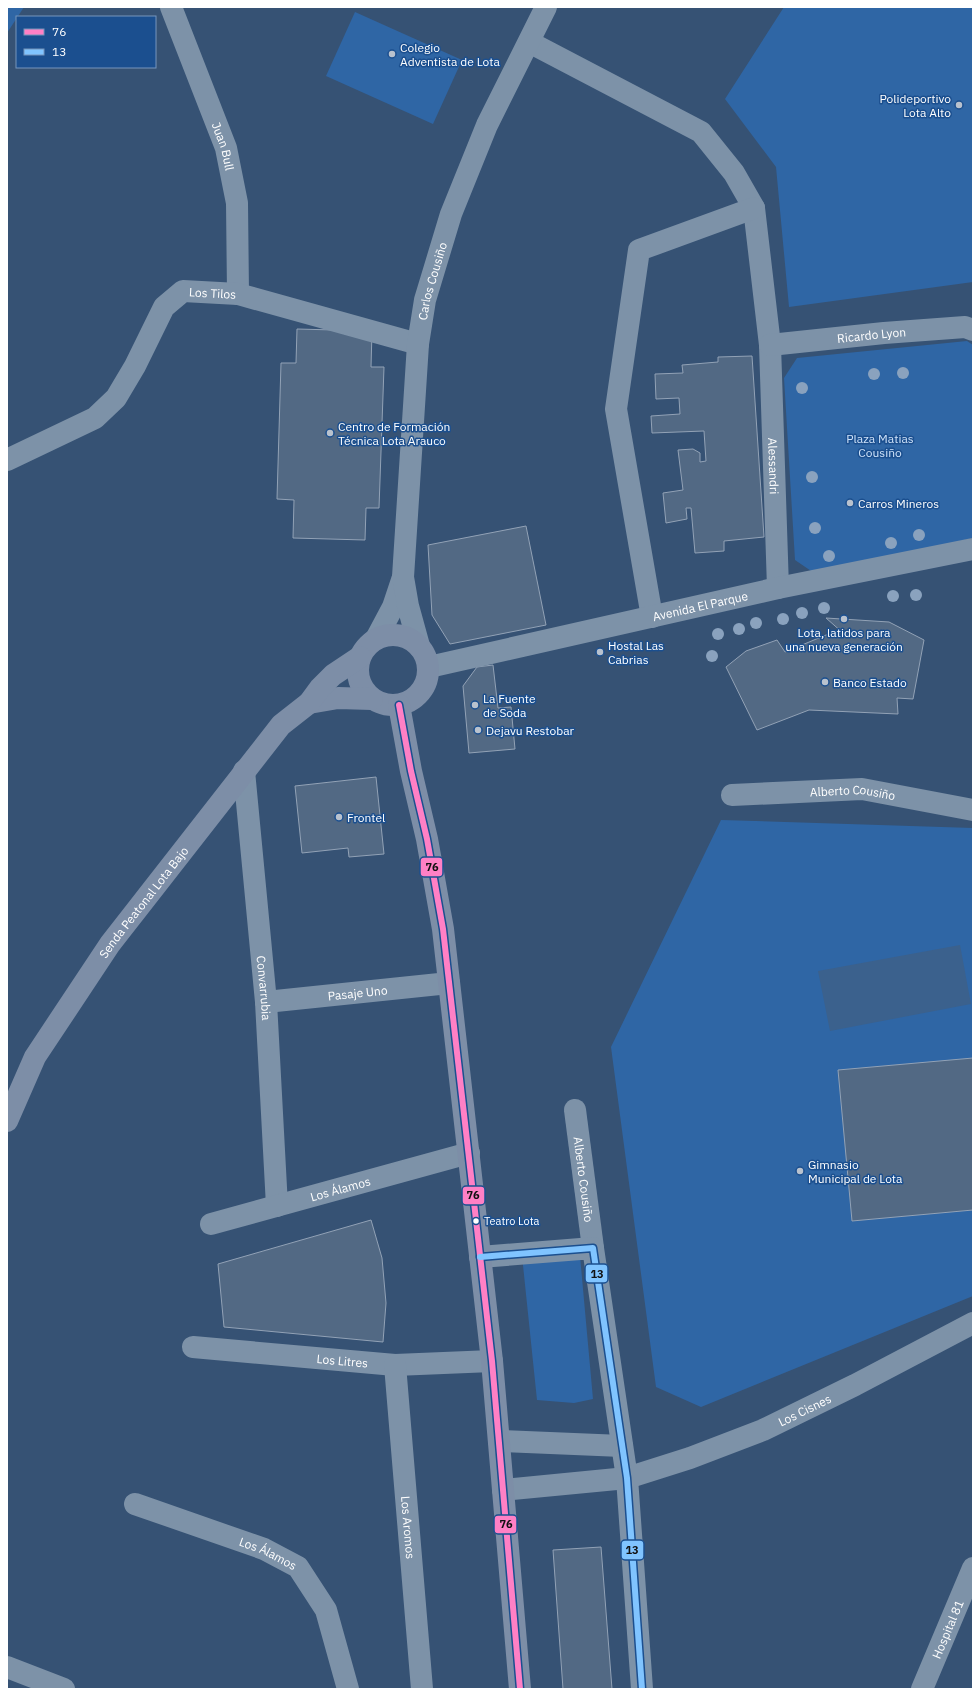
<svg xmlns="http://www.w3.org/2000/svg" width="980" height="1696" font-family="'IBM Plex Sans',sans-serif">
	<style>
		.green { fill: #2f66a5 }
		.water { fill: #3b618d }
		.building { fill: #526984; stroke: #92a2b6 }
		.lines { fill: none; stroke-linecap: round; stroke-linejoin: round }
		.minor { stroke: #7d92a8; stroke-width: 22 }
		.major { stroke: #7d8ea7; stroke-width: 22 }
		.bus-1-casing { stroke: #1b4f8f; stroke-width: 9 }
		.bus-2-casing { stroke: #1b4f8f; stroke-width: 9 }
		.bus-1 { stroke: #ff80c5; stroke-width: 6 }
		.bus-2 { stroke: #80c4ff; stroke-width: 6 }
		.tree { fill: #8aa2be }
		.poi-dot { fill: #b9c2ce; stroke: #1b4f8f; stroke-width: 1.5 }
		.bus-dot { fill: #fff; stroke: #1b4f8f; stroke-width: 1.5 }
		.labels { text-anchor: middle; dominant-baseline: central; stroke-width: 3; stroke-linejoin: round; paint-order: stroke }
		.bus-label { font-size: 11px; fill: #fff; stroke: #1b4f8f; text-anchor: start }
		.poi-label { font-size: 12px; fill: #fff; stroke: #1b4f8f; text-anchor: start }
		.street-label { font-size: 12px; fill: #fff; stroke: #1b4f8f }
		.park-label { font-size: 12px; fill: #cfe3fa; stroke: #1b4f8f }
		.line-badge { stroke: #1b4f8f; stroke-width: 1.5 }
		.pale-badge-label { font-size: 11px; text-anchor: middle; font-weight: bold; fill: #111 }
	</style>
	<rect width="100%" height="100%" fill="#365274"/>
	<path class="green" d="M 7,7 L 24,7 L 7,33 Z
		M 784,7 L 973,7 L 973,282 L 789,307 L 776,167 L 725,99 Z
		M 355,12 L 462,60 L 433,124 L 326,76 Z
		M 967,341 L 973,345 L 973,538 L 817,575 L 795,560 L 784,378 L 797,358 Z
		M 721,820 L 973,828 L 973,1296 L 701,1407 L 656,1387 L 611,1047 Z
		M 579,1245 L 593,1399 L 574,1403 L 537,1400 L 521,1246 Z"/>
	<path class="water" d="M 960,945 L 971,1004 L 830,1031 L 818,971 Z"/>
	<path class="building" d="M 297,329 L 372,331 L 371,367 L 384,367 L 379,508 L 366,508 L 365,540 L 293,538 L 294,500 L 277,499 L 281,363 L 296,363 Z
		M 752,356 L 764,537 L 724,541 L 724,551 L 695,553 L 691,508 L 686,508 L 687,519 L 666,523 L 663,493 L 683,490 L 678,450 L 693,449 L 700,453 L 700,462 L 706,461 L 704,431 L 652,433 L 651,416 L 680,414 L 679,398 L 656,399 L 655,374 L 683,373 L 682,365 L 718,362 L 718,357 Z
		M 526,526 L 546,625 L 450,644 L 432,615 L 428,545 Z
		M 826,618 L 889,622 L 924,640 L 913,699 L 897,698 L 898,714 L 809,710 L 757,730 L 726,667 L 746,651 L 777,640 L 785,652 L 826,635 L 843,633 Z
		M 493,665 L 498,708 L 511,707 L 515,749 L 469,753 L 463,686 L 477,667 Z
		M 376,777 L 384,854 L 349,857 L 348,848 L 302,853 L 295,786 Z
		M 973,1058 L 973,1210 L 852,1221 L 838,1070 Z
		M 371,1220 L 382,1258 L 386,1303 L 383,1342 L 224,1327 L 218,1264 Z
		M 601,1547 L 612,1689 L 563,1689 L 553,1550 Z"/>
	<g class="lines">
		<g class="minor">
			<path id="s1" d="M 171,7 L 226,148 L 237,203 L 238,294"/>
			<path id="s2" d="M 529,42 L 701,132 L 734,173 L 754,208 L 770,345 L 778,588"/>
			<path id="s3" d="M 770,345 L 884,333 L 965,327 L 973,330"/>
			<path id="s4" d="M 7,460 L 95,418 L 116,398 L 135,366 L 164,307 L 183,291 L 238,294 L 418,344"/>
			<path d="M 652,617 L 616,409 L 639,250 L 754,208"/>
			<path d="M 376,639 L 393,607 L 402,580"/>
			<path id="s5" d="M 419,646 L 408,606 L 403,577 L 418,344 L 425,300 L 451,214 L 487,125 L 546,7"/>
			<path id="s6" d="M 429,667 L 778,588 L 973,549"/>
			<path id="s7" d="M 244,771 L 266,1002 L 277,1206"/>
			<path id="s8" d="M 732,795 L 862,789 L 973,810"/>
			<path id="s9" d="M 266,1002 L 449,983"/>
			<path id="s10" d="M 575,1110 L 593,1248"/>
			<path id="s11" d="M 211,1224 L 469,1153"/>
			<path d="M 480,1257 L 593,1248 L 627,1478 L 642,1689"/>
			<path id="s12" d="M 193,1347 L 395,1365 L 492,1361"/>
			<path id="s13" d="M 395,1365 L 422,1689"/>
			<path d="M 499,1441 L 622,1446"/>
			<path id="s14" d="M 503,1490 L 627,1478 L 690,1458 L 763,1430 L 855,1385 L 973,1323"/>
			<path id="s15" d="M 135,1504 L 264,1549 L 298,1567 L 326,1610 L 348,1689"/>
			<path d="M 7,1667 L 64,1689"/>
			<path id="s16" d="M 922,1689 L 973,1568"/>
		</g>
		<g class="major">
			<circle cx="393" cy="670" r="35"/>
			<path d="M 309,703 L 338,698 L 372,699"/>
			<path d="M 399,705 L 411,771 L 427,839 L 443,929 L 492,1361 L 520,1689"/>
			<path id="s17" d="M 7,1121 L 35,1057 L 110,944 L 281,725 L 309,703 L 320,688 L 333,675 L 360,657"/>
		</g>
		<defs>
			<path id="bus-1" d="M 399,705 L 411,771 L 427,839 L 443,929 L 492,1361 L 520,1689"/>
			<path id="bus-2" d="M 480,1257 L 593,1248 L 627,1478 L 642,1689"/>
		</defs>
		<use href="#bus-1" class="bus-1-casing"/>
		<use href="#bus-2" class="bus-2-casing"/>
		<use href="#bus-1" class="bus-1"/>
		<use href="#bus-2" class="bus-2"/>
	</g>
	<g class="tree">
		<circle cx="903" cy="373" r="6"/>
		<circle cx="874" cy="374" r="6"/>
		<circle cx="802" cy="388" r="6"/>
		<circle cx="812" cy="477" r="6"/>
		<circle cx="815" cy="528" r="6"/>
		<circle cx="919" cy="535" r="6"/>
		<circle cx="891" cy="543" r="6"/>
		<circle cx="829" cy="556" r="6"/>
		<circle cx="916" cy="595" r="6"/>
		<circle cx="893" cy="596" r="6"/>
		<circle cx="824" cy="608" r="6"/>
		<circle cx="802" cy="613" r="6"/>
		<circle cx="783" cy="619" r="6"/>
		<circle cx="756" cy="623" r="6"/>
		<circle cx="739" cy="629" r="6"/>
		<circle cx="718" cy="634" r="6"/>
		<circle cx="712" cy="656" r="6"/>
	</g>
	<g class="poi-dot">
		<circle cx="392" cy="54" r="4"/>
		<circle cx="959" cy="105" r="4"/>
		<circle cx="330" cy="433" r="4"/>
		<circle cx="850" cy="503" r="4"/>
		<circle cx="844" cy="619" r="4"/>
		<circle cx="600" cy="652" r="4"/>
		<circle cx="825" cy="682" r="4"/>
		<circle cx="475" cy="705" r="4"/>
		<circle cx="478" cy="730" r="4"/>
		<circle cx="339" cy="817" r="4"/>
		<circle cx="800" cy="1171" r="4"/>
	</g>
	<circle class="bus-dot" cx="476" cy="1221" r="3.5"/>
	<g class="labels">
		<g class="bus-label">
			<text x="484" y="1221">Teatro Lota</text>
		</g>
		<g class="poi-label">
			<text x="400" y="47">Colegio<tspan x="400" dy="14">Adventista de Lota</tspan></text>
			<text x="951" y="98" text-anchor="end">Polideportivo<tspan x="951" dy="14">Lota Alto</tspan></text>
			<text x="338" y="426">Centro de Formación<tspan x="338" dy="14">Técnica Lota Arauco</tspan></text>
			<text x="858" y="503">Carros Mineros</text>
			<text x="844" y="632" text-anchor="middle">Lota, latidos para<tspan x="844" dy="14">una nueva generación</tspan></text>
			<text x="608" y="645">Hostal Las<tspan x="608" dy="14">Cabrias</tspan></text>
			<text x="833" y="682">Banco Estado</text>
			<text x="483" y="698">La Fuente<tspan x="483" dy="14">de Soda</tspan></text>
			<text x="486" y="730">Dejavu Restobar</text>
			<text x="347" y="817">Frontel</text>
			<text x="808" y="1164">Gimnasio<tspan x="808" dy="14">Municipal de Lota</tspan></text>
		</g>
		<g class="street-label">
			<text stroke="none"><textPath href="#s1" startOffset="149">Juan Bull</textPath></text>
			<text stroke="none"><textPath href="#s5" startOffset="369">Carlos Cousiño</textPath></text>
			<text stroke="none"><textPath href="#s4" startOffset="284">Los Tilos</textPath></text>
			<text stroke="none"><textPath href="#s3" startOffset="102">Ricardo Lyon</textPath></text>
			<text stroke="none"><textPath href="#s2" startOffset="546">Alessandri</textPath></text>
			<text stroke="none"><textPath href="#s6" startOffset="278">Avenida El Parque</textPath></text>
			<text stroke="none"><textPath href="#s8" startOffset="121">Alberto Cousiño</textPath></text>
			<text stroke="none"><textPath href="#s17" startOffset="259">Senda Peatonal Lota Bajo</textPath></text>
			<text stroke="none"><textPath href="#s7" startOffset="218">Convarrubia</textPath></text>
			<text stroke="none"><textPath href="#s9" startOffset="92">Pasaje Uno</textPath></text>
			<text stroke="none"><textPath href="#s10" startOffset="70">Alberto Cousiño</textPath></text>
			<text stroke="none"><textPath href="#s11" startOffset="134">Los Álamos</textPath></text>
			<text stroke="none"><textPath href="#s12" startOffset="150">Los Litres</textPath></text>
			<text stroke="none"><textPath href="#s14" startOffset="315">Los Cisnes</textPath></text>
			<text stroke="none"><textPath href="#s13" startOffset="163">Los Aromos</textPath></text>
			<text stroke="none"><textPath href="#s15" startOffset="142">Los Álamos</textPath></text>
			<text stroke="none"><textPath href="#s16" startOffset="65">Hospital 81</textPath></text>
		</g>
		<g class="park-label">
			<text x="880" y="438">Plaza Matias<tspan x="880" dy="14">Cousiño</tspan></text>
		</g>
	</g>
	<g class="line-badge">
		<rect x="420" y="857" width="23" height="20" rx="4" fill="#ff80c5"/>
		<rect x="462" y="1186" width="23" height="19" rx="4" fill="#ff80c5"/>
		<rect x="585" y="1264" width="23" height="19" rx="4" fill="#80c4ff"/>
		<rect x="494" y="1515" width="23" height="19" rx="4" fill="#ff80c5"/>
		<rect x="621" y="1540" width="23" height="20" rx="4" fill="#80c4ff"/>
	</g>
	<g class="pale-badge-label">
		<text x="432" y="871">76</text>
		<text x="473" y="1199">76</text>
		<text x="597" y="1278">13</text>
		<text x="506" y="1528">76</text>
		<text x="632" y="1554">13</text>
	</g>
	<rect width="980" height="1696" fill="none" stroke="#ffffff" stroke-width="16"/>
	<rect x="16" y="16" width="140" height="52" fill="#1b4f8f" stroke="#7695bc"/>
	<rect x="24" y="29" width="20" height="6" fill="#ff80c5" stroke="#7695bc"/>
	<text x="52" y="36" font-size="12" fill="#ffffff">76</text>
	<rect x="24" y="49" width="20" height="6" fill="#80c4ff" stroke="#7695bc"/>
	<text x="52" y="56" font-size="12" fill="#ffffff">13</text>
</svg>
